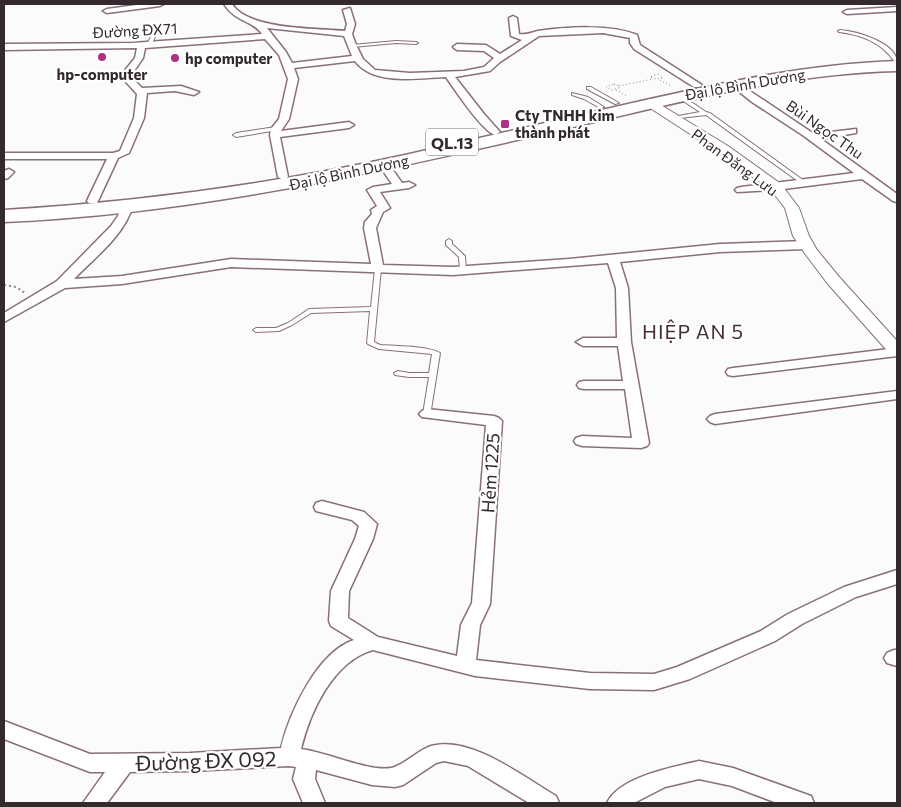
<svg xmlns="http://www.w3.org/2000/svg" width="901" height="807" font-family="Commissioner,sans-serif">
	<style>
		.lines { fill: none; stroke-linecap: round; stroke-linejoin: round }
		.service-casing { stroke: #8a6e7e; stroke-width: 2 }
		.minor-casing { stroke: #8a6e7e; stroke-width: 3 }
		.tertiary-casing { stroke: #8a6e7e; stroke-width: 2 }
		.trunk-casing { stroke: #8a6e7e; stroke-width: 3 }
		.path-far1 { stroke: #8f898d; stroke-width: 1; stroke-dasharray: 1 2.5; stroke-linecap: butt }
		.path { stroke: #8f898d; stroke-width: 2; stroke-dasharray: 2 3; stroke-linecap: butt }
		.service { fill: #fff; fill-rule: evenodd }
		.minor { fill: #fff; fill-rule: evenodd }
		.tertiary { fill: #fff; fill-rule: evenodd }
		.trunk { fill: #fff; fill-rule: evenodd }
		.poi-dot { fill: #ad3183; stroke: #fff; stroke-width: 2 }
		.labels { text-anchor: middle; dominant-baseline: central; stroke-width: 4.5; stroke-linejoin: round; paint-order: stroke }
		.far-street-label { font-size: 15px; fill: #352930; stroke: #fff }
		.far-poi-label { font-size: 15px; font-weight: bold; fill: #352930; stroke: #fff; text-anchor: start }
		.shield { fill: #fff; stroke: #72696e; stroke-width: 1 }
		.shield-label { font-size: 16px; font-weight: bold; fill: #352930 }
		.street-label { font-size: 18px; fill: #352930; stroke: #fff }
		.quarter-label { font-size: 20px; letter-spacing: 1px; fill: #452d3b; stroke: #fff }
		.near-street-label { font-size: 21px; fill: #352930; stroke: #fff }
	</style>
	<rect width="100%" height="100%" fill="#fbfbfb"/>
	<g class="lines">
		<defs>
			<path id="service" d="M 840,30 C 856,31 897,43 897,62 L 895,62 C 881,42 862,35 839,32 L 838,31 Z
				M 152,31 L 154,31 L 156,35 L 151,45 L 149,45 L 147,44 L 152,35 Z
				M 396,41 L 416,42 L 418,43 L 416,44 L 396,43 L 352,47 L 350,46 L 352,45 Z
				M 587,87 L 591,87 L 619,103 L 615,104 L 587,89 Z
				M 572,93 L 588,97 L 604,107 L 600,108 L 584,99 L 572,95 Z
				M 677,95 L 681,95 L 706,112 L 710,113 L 807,183 L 804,185 L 802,184 L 706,115 L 671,119 L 671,118 L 673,117 L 700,112 L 677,97 Z
				M 276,127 L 279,129 L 278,130 L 236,137 L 233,135 L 236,133 Z
				M 449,239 L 452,241 L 452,244 L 465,256 L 466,271 L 465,272 L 461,272 L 460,271 L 459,257 L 446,245 L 446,241 Z
				M 378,267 L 381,269 L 374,342 L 380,345 C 395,346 429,346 440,353 L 430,416 L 427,416 L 423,414 L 429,377 L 409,377 L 395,375 L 394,373 L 398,371 L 409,373 L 429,373 L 432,354 L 379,349 L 368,344 L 367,343 L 370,311 L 311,313 L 292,325 L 279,331 L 256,332 L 253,330 L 256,328 L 276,328 L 288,323 L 309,309 L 371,307 L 375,269 Z"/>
			<path id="minor" d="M 144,4 L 164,4 L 160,6 L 107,13 L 103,11 L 107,9 Z
				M 224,4 L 232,4 C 248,30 316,28 345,31 L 347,24 L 343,10 L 350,8 L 355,24 L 352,34 L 356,45 L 363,59 L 375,70 L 410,73 L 464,71 L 484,67 L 494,58 L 484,51 L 457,50 L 453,47 L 457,44 L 486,45 L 500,54 L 522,40 L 511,36 L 509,18 L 513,16 L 517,18 L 519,34 C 527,35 530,33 538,31 C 566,27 611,24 637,35 L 640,45 L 702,85 L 700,87 L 694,87 L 634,49 L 630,43 L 630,38 L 603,33 L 539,36 L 500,62 L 490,71 L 455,77 L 484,114 L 500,132 L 495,135 C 482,131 455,90 446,77 C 418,78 374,86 355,61 L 294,68 L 298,79 L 289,119 L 281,131 L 349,122 L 354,125 L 349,128 L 280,137 L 288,177 L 283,180 L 278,177 L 270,135 L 271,129 L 279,119 L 288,79 L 279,55 L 265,39 L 145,48 L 143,58 L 132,74 L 133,79 L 142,88 L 181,86 L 199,92 L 194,95 L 175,91 L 147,93 L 144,118 L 129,153 L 118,158 L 97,203 L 89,203 L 87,201 L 107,159 L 4,159 L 4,153 L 113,153 L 120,151 L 134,118 L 137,94 L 126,82 L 122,74 L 135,58 L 137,48 L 4,50 L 4,44 L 132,43 L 262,34 C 254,21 235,22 224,4 ZM 267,28 L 344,36 L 352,56 L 292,63 L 286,52 Z
				M 897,7 L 897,11 L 847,14 L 843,12 L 847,10 Z
				M 735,81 L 814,134 L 856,129 L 856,133 L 821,139 L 897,194 L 897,202 L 893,201 L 862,179 L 776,190 L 737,192 L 735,190 L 737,188 L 741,187 L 854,173 L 804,136 L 752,102 L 732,86 L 730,84 Z
				M 384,162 L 388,163 L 402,183 L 409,182 L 415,185 L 409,188 L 380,192 L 390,208 L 383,212 L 376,228 L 383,265 L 453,267 L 569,259 L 720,244 L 807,241 L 813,245 L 807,249 L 720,252 L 620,262 L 628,288 L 631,342 L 649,443 L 647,446 L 641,448 L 582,446 L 576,444 L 574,441 L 576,438 L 582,436 L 632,438 L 625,389 L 584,389 L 579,388 L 577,385 L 579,382 L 584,381 L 623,381 L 618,346 L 583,346 L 576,342 L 583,338 L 617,338 L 616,288 L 608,263 L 453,275 L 231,267 L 122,284 L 65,288 L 4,322 L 4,313 L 57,281 L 111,226 L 118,216 L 121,205 L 127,202 L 133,205 C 125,235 94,258 74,279 L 122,276 L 231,259 L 371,264 L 364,228 L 365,222 L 372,214 L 371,210 L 377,206 L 367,190 L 373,187 L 392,184 L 379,165 Z
				M 9,169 L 14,172 L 8,178 L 4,179 L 4,171 Z
				M 897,348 L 897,356 L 733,376 L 728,375 L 726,372 L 728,369 L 733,368 Z
				M 897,391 L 897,399 L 715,424 L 710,422 L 707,419 L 710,416 L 715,414 Z
				M 427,409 L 494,416 L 499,418 L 502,421 L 490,604 L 480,625 L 476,660 L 590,673 L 654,674 L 677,667 L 761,631 L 788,614 L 844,587 L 897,570 L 897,584 L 856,597 L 802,624 L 775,641 L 690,679 L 654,690 L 590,689 L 475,676 L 373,650 C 333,661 310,712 301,749 C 327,752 368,772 391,768 C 403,766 418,750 431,746 C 471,735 523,777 556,796 L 559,803 L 529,803 L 468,766 L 444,761 L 436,763 L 403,785 L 395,787 L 372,785 L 316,770 L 315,779 L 325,803 L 303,803 L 293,779 L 296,767 L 289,766 L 190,771 L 130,772 L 107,803 L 83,803 L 105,772 L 90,772 L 4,739 L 4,721 L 90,754 L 190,753 L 281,748 C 289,714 317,652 354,640 L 331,626 L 329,621 L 331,591 L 355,539 L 359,526 L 352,520 L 316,511 L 314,507 L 316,503 L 322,501 L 364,512 L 377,524 L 373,539 L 349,591 L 348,618 L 378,637 L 457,656 L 461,625 L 472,603 L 486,425 L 422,417 L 419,414 L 422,411 Z
				M 894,650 L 897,650 L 897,666 L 887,663 L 884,658 L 887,653 Z
				M 699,761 L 733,768 L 811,796 L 814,803 L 777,803 L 732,786 L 699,779 L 665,787 L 634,803 L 607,803 C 619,777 673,767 699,761 Z"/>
			<path id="tertiary" d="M 651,99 L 728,146 L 781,184 L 799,208 L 809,236 L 817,250 L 840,278 L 897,341 L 897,356 L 891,355 L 828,284 L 806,255 L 793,236 L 785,208 L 771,190 L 718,152 L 647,106 L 645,103 L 647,100 Z"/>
			<path id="trunk" d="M 897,61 L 897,71 C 775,74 657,108 539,135 C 360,176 188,214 4,222 L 4,210 C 139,202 273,184 405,155 C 480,138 554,121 628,104 C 717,84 805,64 897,61 Z"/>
		</defs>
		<use href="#service" class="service-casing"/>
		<use href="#minor" class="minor-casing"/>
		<use href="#tertiary" class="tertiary-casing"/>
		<use href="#trunk" class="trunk-casing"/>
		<path class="path-far1" d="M 658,74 L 663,78 L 656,79 L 650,77 Z
			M 660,80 L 671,86
			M 614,84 L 619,86 L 619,88 L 612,90 L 606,87 Z
			M 619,86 L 653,79
			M 616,90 L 627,96"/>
		<path class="path" d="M 4,285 L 16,287 L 25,293"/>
		<use href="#service" class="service"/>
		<use href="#minor" class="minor"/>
		<use href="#tertiary" class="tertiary"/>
		<use href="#trunk" class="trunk"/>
	</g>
	<g class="poi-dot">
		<circle cx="102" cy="57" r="5"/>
		<circle cx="175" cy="58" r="5"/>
		<rect x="500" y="119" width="10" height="10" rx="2.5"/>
	</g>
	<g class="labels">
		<g class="far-street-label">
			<text transform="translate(135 30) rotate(-3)">Đường ĐX71</text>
			<text transform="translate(745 84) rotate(-10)">Đại lộ Bình Dương</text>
			<text transform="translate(825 129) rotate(35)">Bùi Ngọc Thu</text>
			<text transform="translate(735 162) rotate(36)">Phan Đăng Lưu</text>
			<text transform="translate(349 172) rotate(-12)">Đại lộ Bình Dương</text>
		</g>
		<g class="far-poi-label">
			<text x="185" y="58">hp computer</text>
			<text x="102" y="74" text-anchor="middle">hp-computer</text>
			<text x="515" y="115">Cty TNHH kim<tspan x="515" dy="17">thành phát</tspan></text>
		</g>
		<rect class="shield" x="426" y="128.5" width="52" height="27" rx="4"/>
		<g class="shield-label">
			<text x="452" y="142">QL.13</text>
		</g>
		<g class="street-label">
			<text transform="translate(490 473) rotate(-86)">Hẻm 1225</text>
		</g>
		<g class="quarter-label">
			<text x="693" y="331">HIỆP AN 5</text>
		</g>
		<g class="near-street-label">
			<text transform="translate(206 760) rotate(-2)">Đường ĐX 092</text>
		</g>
	</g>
	<rect width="901" height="807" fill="none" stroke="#352930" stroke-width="10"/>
</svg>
